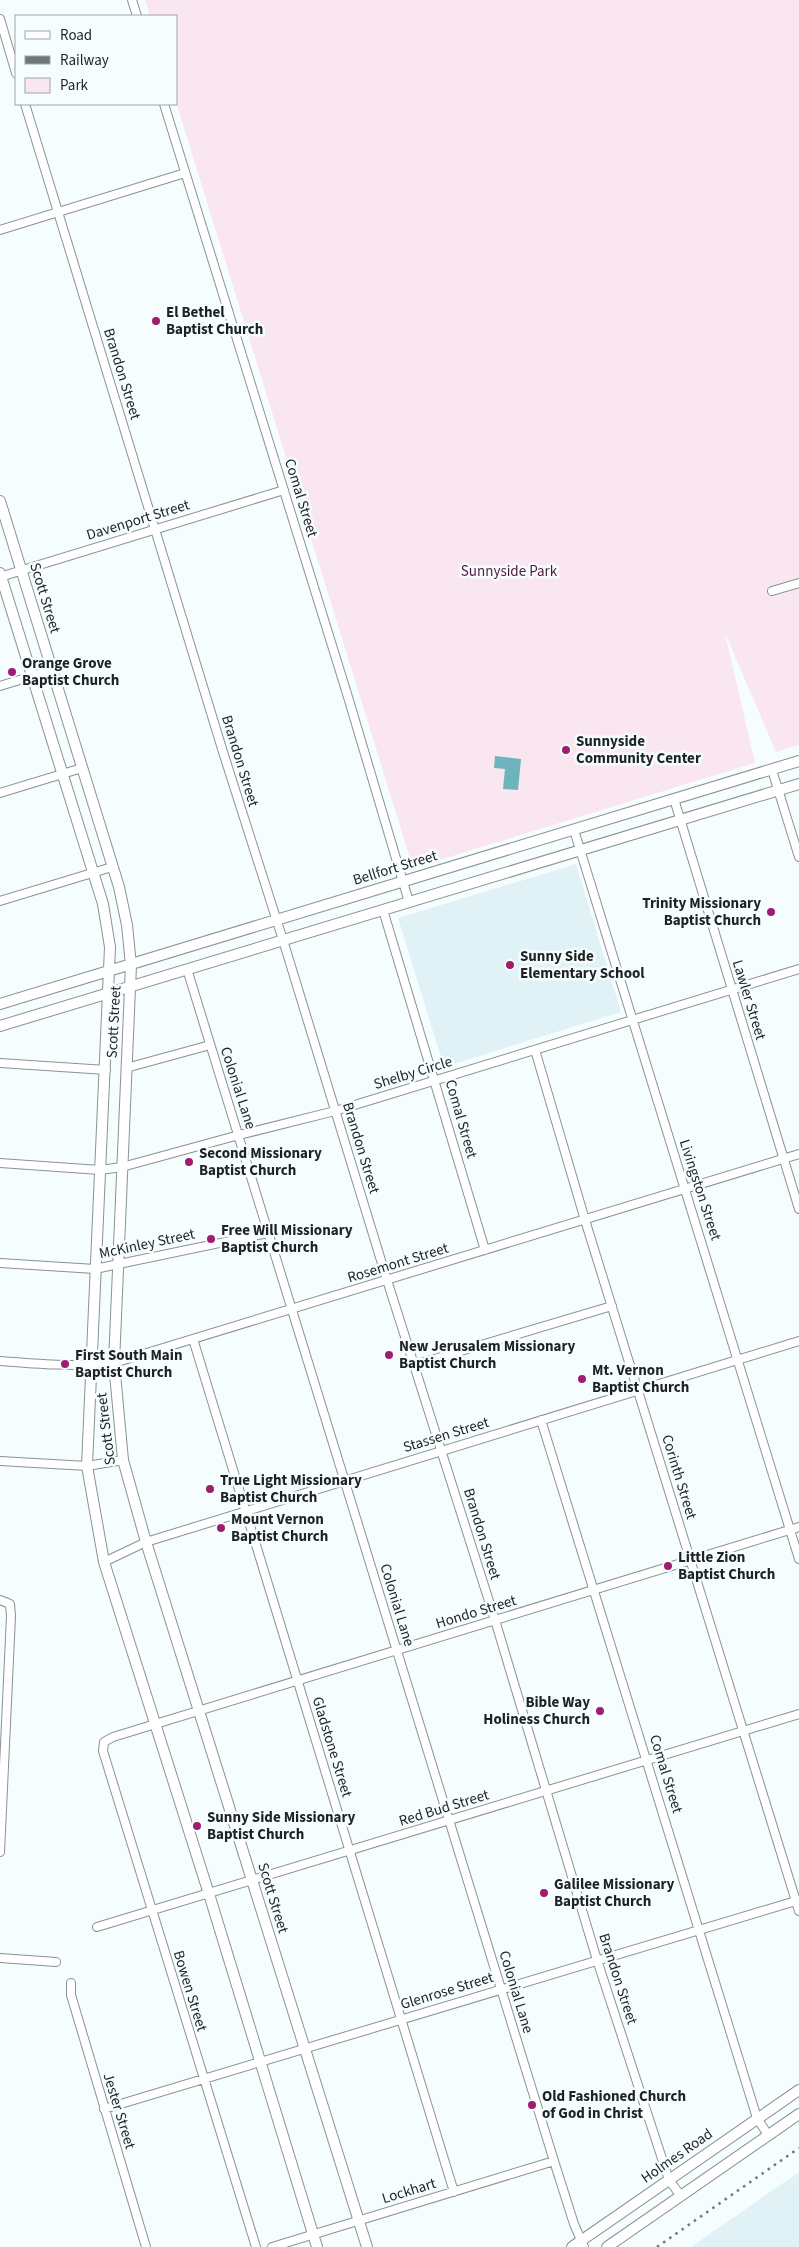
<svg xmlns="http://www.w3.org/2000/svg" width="799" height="2247" font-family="'Source Sans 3',sans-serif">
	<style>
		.built { fill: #e0f2f5 }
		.green { fill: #fae6f0 }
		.water { fill: #6db4bd }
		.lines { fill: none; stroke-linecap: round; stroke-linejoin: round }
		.minor-casing { stroke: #8a9293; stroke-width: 10 }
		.secondary-casing { stroke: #8a9293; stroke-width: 12 }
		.minor { stroke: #fff; stroke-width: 8 }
		.secondary { stroke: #fff; stroke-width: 10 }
		.rail { stroke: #717677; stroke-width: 2.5; stroke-dasharray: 2.5 5; stroke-linecap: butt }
		.poi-dot { fill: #9f1d6f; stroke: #f5fdff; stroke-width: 2 }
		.labels { text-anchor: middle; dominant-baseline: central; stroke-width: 5; stroke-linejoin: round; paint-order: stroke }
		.poi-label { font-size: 15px; font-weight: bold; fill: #1f2222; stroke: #f5fdff; text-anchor: start }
		.street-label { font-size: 15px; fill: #1f2222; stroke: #f5fdff }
		.park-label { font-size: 15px; fill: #57183d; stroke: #f5fdff }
	</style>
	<rect width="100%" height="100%" fill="#f5fdff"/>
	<path class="built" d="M 576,864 L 621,1012 L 444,1067 L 398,918 Z
		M 799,2172 L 799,2247 L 691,2247 Z"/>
	<path class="green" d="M 145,0 L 799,0 L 799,745 L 776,752 L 725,633 L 755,763 L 413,868 L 176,102 L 176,16 L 150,16 Z"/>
	<path class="water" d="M 495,756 L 521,759 L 518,790 L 503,789 L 505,769 L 494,768 Z"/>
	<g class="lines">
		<defs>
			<path id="minor" d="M 132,0 L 137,16
				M 0,19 L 16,73
				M 25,104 L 223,752 L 283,940 L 387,1280 L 495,1620 L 597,1960 L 669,2180 L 681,2196
				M 164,104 L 348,697 L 409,902
				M 0,230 L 185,173
				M 0,577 L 284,490
				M 772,591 L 799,583
				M 0,686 L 52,670
				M 772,770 L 799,857
				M 0,793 L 82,768
				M 674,799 L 799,1209
				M 574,830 L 799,1559
				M 0,901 L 112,867
				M 383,910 L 485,1250
				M 187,969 L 554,2161 L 574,2224 L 584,2247
				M 535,1050 L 585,1220 L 799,1911
				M 0,1063 L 106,1070
				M 126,1068 L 210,1045
				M 0,1163 L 100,1170 L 122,1167 L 239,1135 L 335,1111 L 799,969
				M 0,1263 L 95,1269 L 268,1233
				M 193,1339 L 454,2192
				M 0,1361 C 38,1364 76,1367 114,1363 L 799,1154
				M 414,1365 L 612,1306
				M 541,1420 L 757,2118 L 768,2135
				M 0,1461 L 87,1466 L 123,1460
				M 104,1562 L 146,1542 L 799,1341
				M 0,1600 L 10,1604 L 11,1616 L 0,1852
				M 97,1927 L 799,1714
				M 0,1958 L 56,1962
				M 71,1983 L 71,1995 L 146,2247
				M 104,2109 L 799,1900
				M 256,2247 L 103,1751 L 104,1742 L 113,1737 L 799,1527
				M 272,2247 L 554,2161"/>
			<path id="secondary" d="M 0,501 L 119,887 L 127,925 L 131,965 L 114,1363 L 123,1460 L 146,1542 L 367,2247
				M 0,573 L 103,904 L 110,947 L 87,1466 L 104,1562 L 209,1894 L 317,2247
				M 0,1004 L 799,761
				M 0,1026 L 799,784
				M 572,2247 L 799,2090
				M 607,2247 L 799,2114"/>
		</defs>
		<use href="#minor" class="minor-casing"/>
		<use href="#secondary" class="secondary-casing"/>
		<use href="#minor" class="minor"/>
		<use href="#secondary" class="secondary"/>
		<path class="rail" d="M 657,2247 L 799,2148"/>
	</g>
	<g class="poi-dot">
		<circle cx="156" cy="321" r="5"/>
		<circle cx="12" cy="672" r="5"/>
		<circle cx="566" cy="750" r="5"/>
		<circle cx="771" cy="912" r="5"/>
		<circle cx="510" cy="965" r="5"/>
		<circle cx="189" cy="1162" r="5"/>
		<circle cx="211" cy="1239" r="5"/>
		<circle cx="389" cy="1355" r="5"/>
		<circle cx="65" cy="1364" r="5"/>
		<circle cx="582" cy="1379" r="5"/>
		<circle cx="210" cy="1489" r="5"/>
		<circle cx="221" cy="1528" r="5"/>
		<circle cx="668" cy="1566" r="5"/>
		<circle cx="600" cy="1711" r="5"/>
		<circle cx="197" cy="1826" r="5"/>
		<circle cx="544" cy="1893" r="5"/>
		<circle cx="532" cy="2105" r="5"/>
	</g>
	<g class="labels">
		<g class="poi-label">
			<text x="166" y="312">El Bethel<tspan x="166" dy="17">Baptist Church</tspan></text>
			<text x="22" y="663">Orange Grove<tspan x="22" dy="17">Baptist Church</tspan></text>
			<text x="576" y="741">Sunnyside<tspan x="576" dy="17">Community Center</tspan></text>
			<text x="761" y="903" text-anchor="end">Trinity Missionary<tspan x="761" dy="17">Baptist Church</tspan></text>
			<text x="520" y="956">Sunny Side<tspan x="520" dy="17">Elementary School</tspan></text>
			<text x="199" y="1153">Second Missionary<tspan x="199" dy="17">Baptist Church</tspan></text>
			<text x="221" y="1230">Free Will Missionary<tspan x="221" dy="17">Baptist Church</tspan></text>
			<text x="399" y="1346">New Jerusalem Missionary<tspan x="399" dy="17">Baptist Church</tspan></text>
			<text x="75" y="1355">First South Main<tspan x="75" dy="17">Baptist Church</tspan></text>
			<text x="592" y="1370">Mt. Vernon<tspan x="592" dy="17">Baptist Church</tspan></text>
			<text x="220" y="1480">True Light Missionary<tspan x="220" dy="17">Baptist Church</tspan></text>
			<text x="231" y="1519">Mount Vernon<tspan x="231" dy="17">Baptist Church</tspan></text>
			<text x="678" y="1557">Little Zion<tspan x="678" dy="17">Baptist Church</tspan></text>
			<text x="590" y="1702" text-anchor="end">Bible Way<tspan x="590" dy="17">Holiness Church</tspan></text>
			<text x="207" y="1817">Sunny Side Missionary<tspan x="207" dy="17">Baptist Church</tspan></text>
			<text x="554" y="1884">Galilee Missionary<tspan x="554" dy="17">Baptist Church</tspan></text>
			<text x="542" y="2096">Old Fashioned Church<tspan x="542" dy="17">of God in Christ</tspan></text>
		</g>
		<g class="street-label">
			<text transform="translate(122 374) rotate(73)">Brandon Street</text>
			<text transform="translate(301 498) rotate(73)">Comal Street</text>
			<text transform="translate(138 520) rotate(-17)">Davenport Street</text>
			<text transform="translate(45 598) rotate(73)">Scott Street</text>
			<text transform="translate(240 761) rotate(73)">Brandon Street</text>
			<text transform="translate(395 868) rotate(-17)">Bellfort Street</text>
			<text transform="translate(749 1000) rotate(73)">Lawler Street</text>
			<text transform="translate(114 1022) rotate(-87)">Scott Street</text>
			<text transform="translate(413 1073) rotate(-17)">Shelby Circle</text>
			<text transform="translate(238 1088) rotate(72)">Colonial Lane</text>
			<text transform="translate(461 1119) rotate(74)">Comal Street</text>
			<text transform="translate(361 1148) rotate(73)">Brandon Street</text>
			<text transform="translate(700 1190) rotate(72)">Livingston Street</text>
			<text transform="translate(147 1244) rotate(-12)">McKinley Street</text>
			<text transform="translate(398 1263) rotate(-17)">Rosemont Street</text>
			<text transform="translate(106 1429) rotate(-97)">Scott Street</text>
			<text transform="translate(446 1435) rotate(-17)">Stassen Street</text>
			<text transform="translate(679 1477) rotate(73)">Corinth Street</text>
			<text transform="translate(482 1534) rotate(73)">Brandon Street</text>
			<text transform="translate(397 1605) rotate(73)">Colonial Lane</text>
			<text transform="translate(476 1612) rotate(-17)">Hondo Street</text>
			<text transform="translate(332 1747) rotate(73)">Gladstone Street</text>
			<text transform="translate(666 1774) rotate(73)">Comal Street</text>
			<text transform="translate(444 1808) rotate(-17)">Red Bud Street</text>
			<text transform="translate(273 1898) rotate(73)">Scott Street</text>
			<text transform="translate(618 1979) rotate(72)">Brandon Street</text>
			<text transform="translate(190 1991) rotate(73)">Bowen Street</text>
			<text transform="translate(447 1991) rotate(-17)">Glenrose Street</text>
			<text transform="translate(516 1992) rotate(73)">Colonial Lane</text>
			<text transform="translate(119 2111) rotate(73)">Jester Street</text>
			<text transform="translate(677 2156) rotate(-35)">Holmes Road</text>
			<text transform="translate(409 2191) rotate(-17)">Lockhart</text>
		</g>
		<g class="park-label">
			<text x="509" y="571">Sunnyside Park</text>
		</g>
	</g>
	<rect x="15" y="15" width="162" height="90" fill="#f5fdff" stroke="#9fa5a7"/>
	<rect x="25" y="31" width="25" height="8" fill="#ffffff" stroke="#9fa5a7"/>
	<text x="60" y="40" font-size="15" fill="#1f2222">Road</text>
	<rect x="25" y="56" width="25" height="8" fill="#717677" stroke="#9fa5a7"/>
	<text x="60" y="65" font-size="15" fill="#1f2222">Railway</text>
	<rect x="25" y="78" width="25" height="15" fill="#fae6f0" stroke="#9fa5a7"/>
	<text x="60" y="90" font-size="15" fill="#1f2222">Park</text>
</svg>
